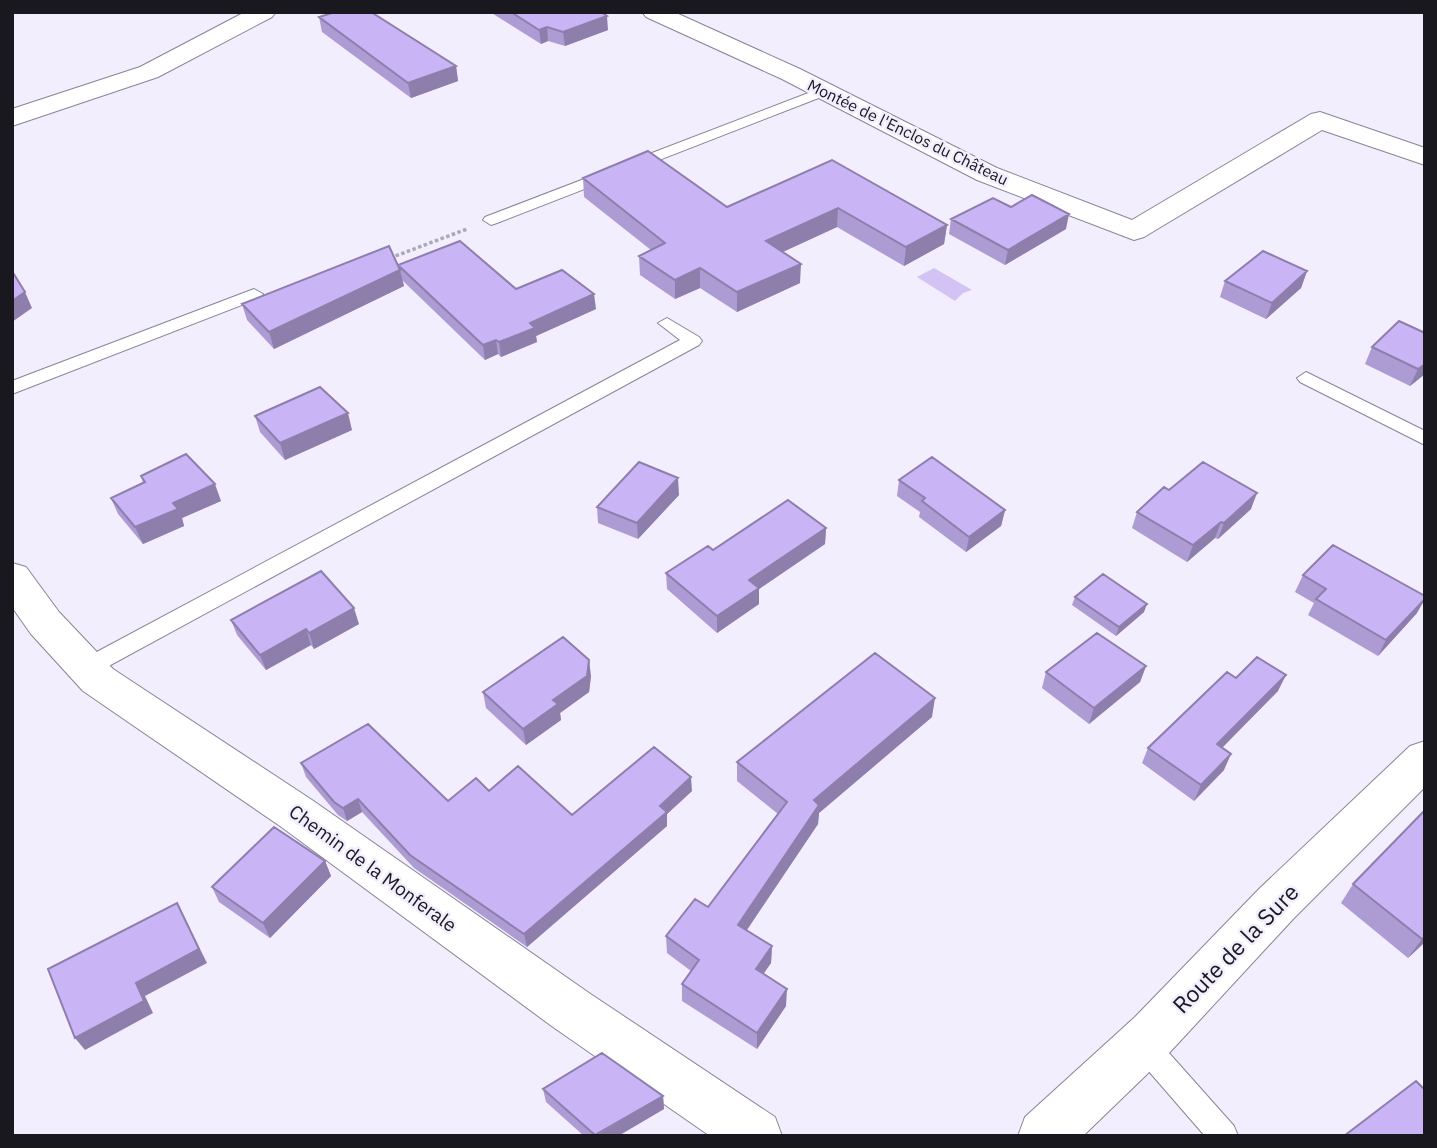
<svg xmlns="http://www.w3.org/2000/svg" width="1437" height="1148" font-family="'IBM Plex Sans',sans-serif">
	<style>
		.water { fill: #d3c3f5 }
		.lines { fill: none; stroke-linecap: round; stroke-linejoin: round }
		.lane-casing { stroke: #898496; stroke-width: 2 }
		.street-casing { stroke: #898496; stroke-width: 2 }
		.secondary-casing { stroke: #898496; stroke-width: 2 }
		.path { stroke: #aca8b5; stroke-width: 3.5; stroke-dasharray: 3.5 2.5; stroke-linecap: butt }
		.lane { fill: #fff; fill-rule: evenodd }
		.street { fill: #fff; fill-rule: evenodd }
		.secondary { fill: #fff; fill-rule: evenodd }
		.wall { fill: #ad9bd4 }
		.shaded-wall { fill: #8d7eac }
		.building { fill: #c9b4f6; stroke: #8d7eac; stroke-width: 2 }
		.labels { text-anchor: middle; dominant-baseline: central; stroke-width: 5; stroke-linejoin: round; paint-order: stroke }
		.far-street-label { font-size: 16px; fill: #1a181f; stroke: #f2eefe }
		.street-label { font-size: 19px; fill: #1a181f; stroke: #f2eefe }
		.near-street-label { font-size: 23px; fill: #1a181f; stroke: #f2eefe }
	</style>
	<rect width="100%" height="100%" fill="#f2eefe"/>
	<path class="water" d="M 934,268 L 972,290 L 963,293 L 955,301 L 917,277 Z"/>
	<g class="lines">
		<defs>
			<path id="lane" d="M 824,87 L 829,88 L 829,94 L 497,223 L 491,225 L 483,220 L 485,217 Z
				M 254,289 L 263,294 L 260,298 L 12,394 L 12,381 Z
				M 667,318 L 699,337 L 702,341 L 699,345 L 94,674 L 86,677 L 78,674 L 75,668 L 78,662 L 680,340 L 658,323 Z
				M 1306,372 L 1425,431 L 1425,445 L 1300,382 L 1297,378 Z
				M 1143,1031 L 1153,1035 L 1234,1126 L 1238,1136 L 1205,1136 L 1133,1053 L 1129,1044 L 1133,1035 Z"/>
			<path id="street" d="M 245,12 L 276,12 L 272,17 L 158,77 L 12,126 L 12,109 L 140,67 Z
				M 642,12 L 674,12 L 800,69 L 997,168 L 1132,220 L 1311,114 L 1320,112 L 1425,148 L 1425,165 L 1322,130 L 1144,237 L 1134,240 L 977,180 L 782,79 L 646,17 Z
				M 12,563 L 26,567 L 59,612 L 113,669 L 312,800 L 589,993 L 775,1117 L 782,1136 L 710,1136 L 553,1027 L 280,826 L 83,691 L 31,634 L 12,607 Z"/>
			<path id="secondary" d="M 1425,741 L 1425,787 L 1294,918 L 1171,1051 L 1083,1136 L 1018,1136 L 1025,1117 L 1135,1017 L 1260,888 L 1410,746 Z"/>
		</defs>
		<use href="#lane" class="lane-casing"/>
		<use href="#street" class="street-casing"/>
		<use href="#secondary" class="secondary-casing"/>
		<path class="path" d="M 390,258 L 467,229"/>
		<use href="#lane" class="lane"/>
		<use href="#street" class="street"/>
		<use href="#secondary" class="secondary"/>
	</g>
	<path class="wall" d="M 490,12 L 601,12 L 608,30 L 565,46 L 548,41 L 541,44 Z
		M 319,17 L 456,66 L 458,81 L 411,98 L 322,32 Z
		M 832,160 L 947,225 L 944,244 L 904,266 L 837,227 L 783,252 L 800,283 L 737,312 L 700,288 L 675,299 L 640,275 L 639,256 L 651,250 L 584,197 L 583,178 L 727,207 Z
		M 1011,207 L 1066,229 L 1005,265 L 949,234 L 951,219 Z
		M 398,265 L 516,289 L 596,309 L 536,336 L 537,342 L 501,357 L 498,354 L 485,360 L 402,280 L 404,286 L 274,349 L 247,320 L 242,304 Z
		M 1307,271 L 1301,288 L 1266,319 L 1220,297 L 1225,281 Z
		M 1399,321 L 1425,374 L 1410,386 L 1365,364 L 1372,347 Z
		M 255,416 L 352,430 L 285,460 L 260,432 Z
		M 141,476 L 221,501 L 182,518 L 184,526 L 143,544 L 118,514 L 111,498 L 143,483 Z
		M 899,480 L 1005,510 L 1001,526 L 966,552 L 919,517 L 920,512 L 897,496 Z
		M 1169,490 L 1251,509 L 1218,539 L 1215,538 L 1187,562 L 1132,528 L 1137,512 Z
		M 679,495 L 638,539 L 598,523 L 597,507 Z
		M 826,528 L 825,544 L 759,589 L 759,604 L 717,633 L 667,589 L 666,573 L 713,550 Z
		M 1303,575 L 1417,613 L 1378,656 L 1308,615 L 1314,603 L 1295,592 Z
		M 1075,597 L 1144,612 L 1116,636 L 1072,605 Z
		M 231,620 L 359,624 L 314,649 L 311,645 L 266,670 L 237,635 Z
		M 1146,666 L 1140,682 L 1089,724 L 1042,688 L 1046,672 Z
		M 591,676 L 589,692 L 560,713 L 561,720 L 526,745 L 486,708 L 483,692 Z
		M 1236,678 L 1278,691 L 1222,748 L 1224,770 L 1194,801 L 1142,763 L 1148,748 Z
		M 932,717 L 819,813 L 818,824 L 747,930 L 772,946 L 771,963 L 763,974 L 786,1006 L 757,1049 L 682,1001 L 682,984 L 691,971 L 667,953 L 666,936 L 708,907 L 778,814 L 737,781 L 737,762 Z
		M 301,763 L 448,801 L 489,791 L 572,815 L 692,791 L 667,814 L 667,826 L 527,947 L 414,868 L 362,812 L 347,821 L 338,815 L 306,777 Z
		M 1425,810 L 1425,942 L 1408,958 L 1341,903 L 1353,884 Z
		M 325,861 L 331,876 L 270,938 L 219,902 L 212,887 Z
		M 543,1089 L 663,1096 L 664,1109 L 618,1136 L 584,1136 L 546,1102 Z"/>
	<path class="shaded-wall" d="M 607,16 L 608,30 L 565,46 L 563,32 Z
		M 547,27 L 548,41 L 541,44 L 539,30 Z
		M 456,66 L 458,81 L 411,98 L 408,83 Z
		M 838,208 L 837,227 L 765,260 L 766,241 Z
		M 1069,214 L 1066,229 L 1005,265 L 1008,250 Z
		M 947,225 L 944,244 L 904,266 L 906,247 Z
		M 801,264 L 800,283 L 737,312 L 737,292 Z
		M 700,268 L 700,288 L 675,299 L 675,280 Z
		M 400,270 L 404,286 L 274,349 L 269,332 Z
		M 1307,271 L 1301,288 L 1266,319 L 1272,303 Z
		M 25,292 L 32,308 L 12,322 L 12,301 Z
		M 594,294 L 596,309 L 536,336 L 537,342 L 501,357 L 499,342 L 530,323 Z
		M 496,340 L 498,354 L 485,360 L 483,345 Z
		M 1425,364 L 1425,374 L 1410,386 L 1418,369 Z
		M 348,413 L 352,430 L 285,460 L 280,443 Z
		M 678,478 L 679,495 L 638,539 L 637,523 Z
		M 215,484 L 221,501 L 182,518 L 184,526 L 143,544 L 135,527 L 173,503 Z
		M 1257,493 L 1251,509 L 1218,539 L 1224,523 Z
		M 1005,510 L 1001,526 L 966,552 L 969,537 Z
		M 1221,522 L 1215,538 L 1187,562 L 1193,545 Z
		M 826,528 L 825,544 L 759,589 L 759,604 L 717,633 L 717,616 L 749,580 Z
		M 1425,599 L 1417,613 L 1378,656 L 1386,640 Z
		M 1147,604 L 1144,612 L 1116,636 L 1119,627 Z
		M 354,608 L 359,624 L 314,649 L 309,633 Z
		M 306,629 L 311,645 L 266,670 L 260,655 Z
		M 589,660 L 591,676 L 589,692 L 560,713 L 561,720 L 526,745 L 523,729 L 553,700 Z
		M 1146,666 L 1140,682 L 1089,724 L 1094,708 Z
		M 1286,675 L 1278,691 L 1210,760 L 1217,744 Z
		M 935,698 L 932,717 L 819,813 L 818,824 L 738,943 L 738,925 L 814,800 Z
		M 1231,754 L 1224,770 L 1194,801 L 1201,785 Z
		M 691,777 L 692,791 L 667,814 L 667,826 L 527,947 L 524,934 Z
		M 358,799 L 362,812 L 347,821 L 343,808 Z
		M 325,861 L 331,876 L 270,938 L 263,923 Z
		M 177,903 L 207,963 L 145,996 L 153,1013 L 85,1050 L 75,1038 L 136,983 Z
		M 1425,937 L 1425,942 L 1408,958 L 1422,939 Z
		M 772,946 L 771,963 L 755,986 L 756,969 Z
		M 787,989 L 786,1006 L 757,1049 L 757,1033 Z
		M 663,1096 L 664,1109 L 618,1136 L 596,1136 Z"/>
	<path class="building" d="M 335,12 L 371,12 L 456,66 L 408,83 L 319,17 Z
		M 511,12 L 601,12 L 607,16 L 563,32 L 547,27 L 539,30 Z
		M 648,151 L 727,207 L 832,160 L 947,225 L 906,247 L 838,208 L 766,241 L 801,264 L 737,292 L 700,268 L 675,280 L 639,256 L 665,243 L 583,178 Z
		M 1032,195 L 1069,214 L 1008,250 L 951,219 L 993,198 L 1011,207 Z
		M 460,241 L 516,289 L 562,270 L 594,294 L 530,323 L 535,328 L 499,342 L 496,340 L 483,345 L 398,265 Z
		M 389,246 L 400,270 L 269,332 L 242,304 Z
		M 1263,251 L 1307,271 L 1272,303 L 1225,281 Z
		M 12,271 L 25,292 L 12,301 Z
		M 1399,321 L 1425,333 L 1425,364 L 1418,369 L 1372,347 Z
		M 320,387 L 348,413 L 280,443 L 255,416 Z
		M 186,454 L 215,484 L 173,503 L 178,509 L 135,527 L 111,498 L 145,482 L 141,476 Z
		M 932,457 L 1005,510 L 969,537 L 922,501 L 925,498 L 899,480 Z
		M 639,462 L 678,478 L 637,523 L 597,507 Z
		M 1203,462 L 1257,493 L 1224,523 L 1221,522 L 1193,545 L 1137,512 L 1164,487 L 1169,490 Z
		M 788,500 L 826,528 L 749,580 L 759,588 L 717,616 L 666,573 L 708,546 L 713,550 Z
		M 1333,545 L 1425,596 L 1425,599 L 1386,640 L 1316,599 L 1326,589 L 1303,575 Z
		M 321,571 L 354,608 L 309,633 L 306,629 L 260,655 L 231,620 Z
		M 1103,574 L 1147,604 L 1119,627 L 1075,597 Z
		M 1097,633 L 1146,666 L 1094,708 L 1046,672 Z
		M 563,637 L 589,660 L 587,676 L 553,700 L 558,704 L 523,729 L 483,692 Z
		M 875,653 L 935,698 L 814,800 L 819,805 L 738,925 L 772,946 L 756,969 L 787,989 L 757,1033 L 682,984 L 699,960 L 666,936 L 695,899 L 708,907 L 787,802 L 737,762 Z
		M 1257,657 L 1286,675 L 1217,744 L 1231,754 L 1201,785 L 1148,748 L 1227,672 L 1236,678 Z
		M 368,724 L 448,801 L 476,778 L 489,791 L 518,766 L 572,815 L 654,747 L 691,777 L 660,806 L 667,812 L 524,934 L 410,855 L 358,799 L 343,808 L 334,802 L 301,763 Z
		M 1425,810 L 1425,937 L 1422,939 L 1353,884 Z
		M 274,827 L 325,861 L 263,923 L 212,887 Z
		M 177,903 L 199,949 L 136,983 L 144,1001 L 75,1038 L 48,969 Z
		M 602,1053 L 663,1096 L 595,1135 L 543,1089 Z
		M 1416,1081 L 1425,1090 L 1425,1136 L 1344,1136 Z"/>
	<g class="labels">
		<g class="far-street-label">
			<text transform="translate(908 132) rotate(26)">Montée de l'Enclos du Château</text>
		</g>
		<g class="street-label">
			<text transform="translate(373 868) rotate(36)">Chemin de la Monferale</text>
		</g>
		<g class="near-street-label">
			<text transform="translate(1235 948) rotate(-46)">Route de la Sure</text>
		</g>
	</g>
	<rect width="1437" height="1148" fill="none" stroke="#1a181f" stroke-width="28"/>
</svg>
